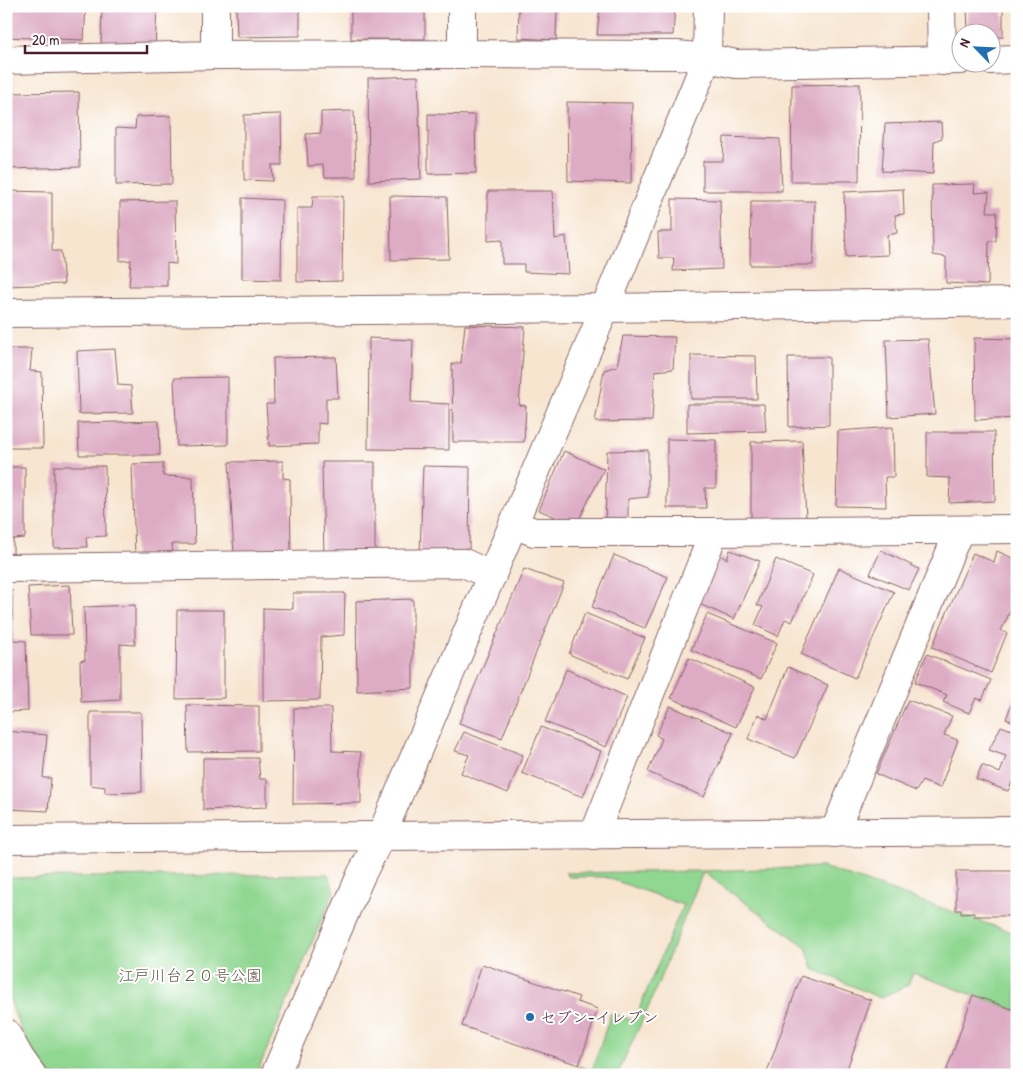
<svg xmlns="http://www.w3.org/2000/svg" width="1023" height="1081" font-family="'Patrick Hand','Klee One',sans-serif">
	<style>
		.green { fill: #90d791; stroke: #6d7b5e }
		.building { fill: #ddacc4 }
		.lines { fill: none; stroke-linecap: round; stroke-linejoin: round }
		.minor-casing { stroke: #876465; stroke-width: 30 }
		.tertiary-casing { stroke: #876465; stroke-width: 30 }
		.minor { stroke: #fff; stroke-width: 28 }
		.tertiary { stroke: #fff; stroke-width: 28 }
		.poi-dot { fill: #1f6fb2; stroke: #fff; stroke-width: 2 }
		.labels { text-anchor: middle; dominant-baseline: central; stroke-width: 4; stroke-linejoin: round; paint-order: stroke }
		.park-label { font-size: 16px; fill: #5f564a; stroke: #fff }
		.poi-label { font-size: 16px; fill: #4a1f2b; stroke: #fff; text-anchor: start }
	</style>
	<rect width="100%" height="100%" fill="#fff"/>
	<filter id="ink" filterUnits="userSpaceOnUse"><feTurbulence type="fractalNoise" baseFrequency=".02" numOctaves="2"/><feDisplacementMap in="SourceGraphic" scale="10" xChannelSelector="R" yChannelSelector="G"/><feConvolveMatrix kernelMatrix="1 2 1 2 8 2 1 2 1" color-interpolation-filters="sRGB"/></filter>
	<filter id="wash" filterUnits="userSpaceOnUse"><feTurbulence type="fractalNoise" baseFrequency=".0096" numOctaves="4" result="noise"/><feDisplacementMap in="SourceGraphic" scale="20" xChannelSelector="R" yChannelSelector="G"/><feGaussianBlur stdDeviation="1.12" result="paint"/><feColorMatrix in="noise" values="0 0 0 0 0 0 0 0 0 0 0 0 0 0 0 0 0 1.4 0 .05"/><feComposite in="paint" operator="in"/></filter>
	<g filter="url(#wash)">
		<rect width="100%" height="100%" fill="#f7e5d0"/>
		<path class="green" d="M 823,867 L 1017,934 L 1017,1011 L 913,973 L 908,985 L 880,998 L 813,969 L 806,947 L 703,872 L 648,1008 L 617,1075 L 586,1075 L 577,1071 L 579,1066 L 592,1070 L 611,1013 L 634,1021 L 683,905 L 605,877 L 569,877 L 565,873 L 703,871 Z
			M 328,874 L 334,891 L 256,1075 L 51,1075 C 29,1051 9,1010 6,978 C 4,945 6,911 6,878 Z"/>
		<g id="blocks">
			<path class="building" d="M 6,6 L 86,6 L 84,40 L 6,37 Z
				M 102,6 L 157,6 L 155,49 L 101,47 Z
				M 236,6 L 300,6 L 300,36 L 237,37 Z
				M 351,6 L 425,6 L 425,39 L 351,39 Z
				M 519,6 L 557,6 L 556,40 L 518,38 Z
				M 600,6 L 675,6 L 673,35 L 597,35 Z
				M 967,6 L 1003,6 L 1003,37 L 990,37 L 990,32 L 968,32 Z
				M 418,76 L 421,179 L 369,181 L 368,78 Z
				M 860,84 L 859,181 L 791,181 L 792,85 Z
				M 79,92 L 80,167 L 8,169 L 9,93 Z
				M 567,102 L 632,103 L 631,183 L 568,181 Z
				M 354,111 L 356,177 L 325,177 L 323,165 L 308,166 L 306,134 L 321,133 L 321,112 Z
				M 281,114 L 282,165 L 272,165 L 273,181 L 244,180 L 244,115 Z
				M 428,114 L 475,115 L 476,173 L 428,174 Z
				M 171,116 L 172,184 L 116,185 L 116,128 L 135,129 L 136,117 Z
				M 941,122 L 942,138 L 934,141 L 933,174 L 882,171 L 885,124 Z
				M 724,137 L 780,139 L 782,191 L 703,191 L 703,161 L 723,161 Z
				M 975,184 L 974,193 L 989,192 L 987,212 L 997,212 L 996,241 L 989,241 L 988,285 L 946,283 L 946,257 L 933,255 L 932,185 Z
				M 903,189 L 904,214 L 895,215 L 897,233 L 887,235 L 888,255 L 846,257 L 844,192 Z
				M 6,191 L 52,192 L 52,251 L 61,251 L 64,284 L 6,286 Z
				M 488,191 L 553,191 L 555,239 L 566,236 L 569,274 L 524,272 L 524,264 L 502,264 L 502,240 L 488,241 Z
				M 313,196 L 343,196 L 342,281 L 297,282 L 297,208 L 312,208 Z
				M 390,196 L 447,197 L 449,259 L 391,260 Z
				M 242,198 L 282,200 L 281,280 L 242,279 Z
				M 672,199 L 720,200 L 722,269 L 673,271 L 674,258 L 659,258 L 658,232 L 672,232 Z
				M 175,201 L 176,264 L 167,263 L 167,286 L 129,286 L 131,260 L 120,261 L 120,202 Z
				M 751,201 L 815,201 L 813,265 L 750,265 Z
				M 465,325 L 525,327 L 519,405 L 526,406 L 524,442 L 453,442 L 452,364 L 461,363 Z
				M 623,336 L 675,337 L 673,369 L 655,371 L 652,421 L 595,422 L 604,370 L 617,366 Z
				M 369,338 L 413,340 L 411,402 L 449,404 L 449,450 L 368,449 Z
				M 974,338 L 1017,339 L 1017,418 L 975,420 Z
				M 928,339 L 935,414 L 889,417 L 886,340 Z
				M 6,349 L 32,349 L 30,371 L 42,372 L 43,448 L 6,448 Z
				M 115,349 L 118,385 L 131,386 L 133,413 L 79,414 L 77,351 Z
				M 691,355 L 756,356 L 757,399 L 691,399 Z
				M 336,357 L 338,398 L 326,398 L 326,424 L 318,423 L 318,444 L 269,446 L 266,404 L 274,404 L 273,358 Z
				M 788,357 L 829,357 L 829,425 L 789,427 Z
				M 228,377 L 228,445 L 177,446 L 174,378 Z
				M 687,404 L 764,404 L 766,431 L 687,433 Z
				M 159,421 L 160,455 L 79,455 L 78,423 Z
				M 893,427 L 894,477 L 885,477 L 886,507 L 836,506 L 838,431 Z
				M 927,432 L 994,432 L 995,501 L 949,503 L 950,478 L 927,477 Z
				M 667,439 L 716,440 L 716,488 L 705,488 L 706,508 L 667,508 Z
				M 802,441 L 806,518 L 751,519 L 751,442 Z
				M 648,450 L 648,497 L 628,499 L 628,522 L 605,524 L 607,451 Z
				M 564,451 L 604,469 L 576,526 L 539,510 Z
				M 283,461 L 283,478 L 290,479 L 291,556 L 234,556 L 229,462 Z
				M 322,462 L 375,462 L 375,554 L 324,557 Z
				M 163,463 L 163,476 L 193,477 L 195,544 L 172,544 L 173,556 L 135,557 L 132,464 Z
				M 54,466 L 105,466 L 106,536 L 86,537 L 87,547 L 54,548 Z
				M 423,466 L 470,467 L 469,554 L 420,553 Z
				M 6,467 L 25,467 L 25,538 L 13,539 L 13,555 L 6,555 Z
				M 730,550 L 760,561 L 734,619 L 699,604 L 720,555 L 727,559 Z
				M 881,550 L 919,569 L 909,590 L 870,574 Z
				M 997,551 L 1017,560 L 1017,596 L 1001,631 L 1007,633 L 991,673 L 932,647 L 973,553 L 994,562 Z
				M 614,555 L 668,577 L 645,628 L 592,607 Z
				M 776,559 L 813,575 L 792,622 L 785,619 L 778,636 L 755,625 L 763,607 L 757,605 Z
				M 839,568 L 894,592 L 855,678 L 801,654 Z
				M 524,569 L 564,583 L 502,738 L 459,723 Z
				M 70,585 L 72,635 L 31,635 L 28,587 Z
				M 12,590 L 13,640 L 26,641 L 28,711 L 6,712 L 6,591 Z
				M 293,593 L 345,593 L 344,635 L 321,637 L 320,700 L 263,701 L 263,608 L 293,609 Z
				M 413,599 L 413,688 L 357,691 L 356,601 Z
				M 135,605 L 135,645 L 120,644 L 120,700 L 81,702 L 80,661 L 85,660 L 84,607 Z
				M 177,610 L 224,610 L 224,698 L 176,699 Z
				M 585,613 L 645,638 L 627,679 L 569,654 Z
				M 707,614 L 777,643 L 761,679 L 691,650 Z
				M 927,654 L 991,680 L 982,700 L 976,698 L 969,713 L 943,702 L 947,695 L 915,682 Z
				M 689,658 L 755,687 L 736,727 L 671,698 Z
				M 788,667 L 828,685 L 795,758 L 748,739 L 758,714 L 767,719 Z
				M 566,669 L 627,697 L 606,747 L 545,722 Z
				M 1017,689 L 1017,723 L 1006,719 Z
				M 908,700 L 952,716 L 944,735 L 958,740 L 940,788 L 922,781 L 916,791 L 876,774 Z
				M 187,705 L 259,706 L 259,751 L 188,752 Z
				M 670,706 L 733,733 L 704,797 L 648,772 L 662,739 L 656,735 Z
				M 294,708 L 331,708 L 332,751 L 361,752 L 361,803 L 293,804 Z
				M 90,712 L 141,712 L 142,792 L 105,793 L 105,787 L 90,785 Z
				M 1001,726 L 1017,732 L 1017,782 L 1013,780 L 1008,791 L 976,779 L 982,765 L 1000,773 L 1006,756 L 989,750 Z
				M 541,727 L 601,751 L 583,797 L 522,773 Z
				M 6,731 L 47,735 L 43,778 L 51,778 L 48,811 L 6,809 Z
				M 464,732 L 523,755 L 508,793 L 461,773 L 469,755 L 455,751 Z
				M 203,758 L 258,758 L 260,779 L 267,779 L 267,807 L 203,810 Z
				M 956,871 L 1017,871 L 1017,916 L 974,916 L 974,913 L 961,914 L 961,910 L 956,910 Z
				M 482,964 L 579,997 L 577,1002 L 598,1009 L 579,1065 L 462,1026 Z
				M 801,976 L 871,1000 L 845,1075 L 766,1075 Z
				M 973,995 L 1017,1011 L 1017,1075 L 945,1075 Z"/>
		</g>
	</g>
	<g filter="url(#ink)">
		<use href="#blocks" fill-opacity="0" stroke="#876465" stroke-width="1"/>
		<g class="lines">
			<defs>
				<path id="minor" d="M 215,6 L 215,55
					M 462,6 L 462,54
					M 941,6 L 942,61
					M 6,60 L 215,55 L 462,54 L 677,55 L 707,58 L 736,64 L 960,60
					M 990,60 L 1017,59
					M 6,313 L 605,308 L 1017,302
					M 513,524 L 534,532 L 714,532 L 1017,529
					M 6,568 L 464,563 L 492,576
					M 834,833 L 959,531
					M 594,835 L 714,532
					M 6,1033 L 20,1058 L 32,1075
					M 275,1075 L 361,875 L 381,836 L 605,308 L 707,58 L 708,6"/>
				<path id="tertiary" d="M 6,839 L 1017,831"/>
			</defs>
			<use href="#minor" class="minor-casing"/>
			<use href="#tertiary" class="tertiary-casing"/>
			<use href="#minor" class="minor"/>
			<use href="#tertiary" class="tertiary"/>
		</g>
	</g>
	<circle class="poi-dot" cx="530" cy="1017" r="5"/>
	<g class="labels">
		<g class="park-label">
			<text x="190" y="975">江戸川台２０号公園</text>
		</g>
		<g class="poi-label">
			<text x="540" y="1017">セブン-イレブン</text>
		</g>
	</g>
	<rect width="1023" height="1081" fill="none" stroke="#fff" stroke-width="25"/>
	<g transform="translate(976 48) rotate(294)"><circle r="24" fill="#ffffff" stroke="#b7a5aa"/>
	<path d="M0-4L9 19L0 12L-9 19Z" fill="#1f6fb2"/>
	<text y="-8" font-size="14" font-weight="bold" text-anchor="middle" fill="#4a1f2b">N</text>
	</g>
	<path d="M25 45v8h122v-8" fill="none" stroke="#4a1f2b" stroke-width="2.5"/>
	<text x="32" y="45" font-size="15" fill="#4a1f2b" stroke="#ffffff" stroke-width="4" paint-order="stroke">20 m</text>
</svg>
